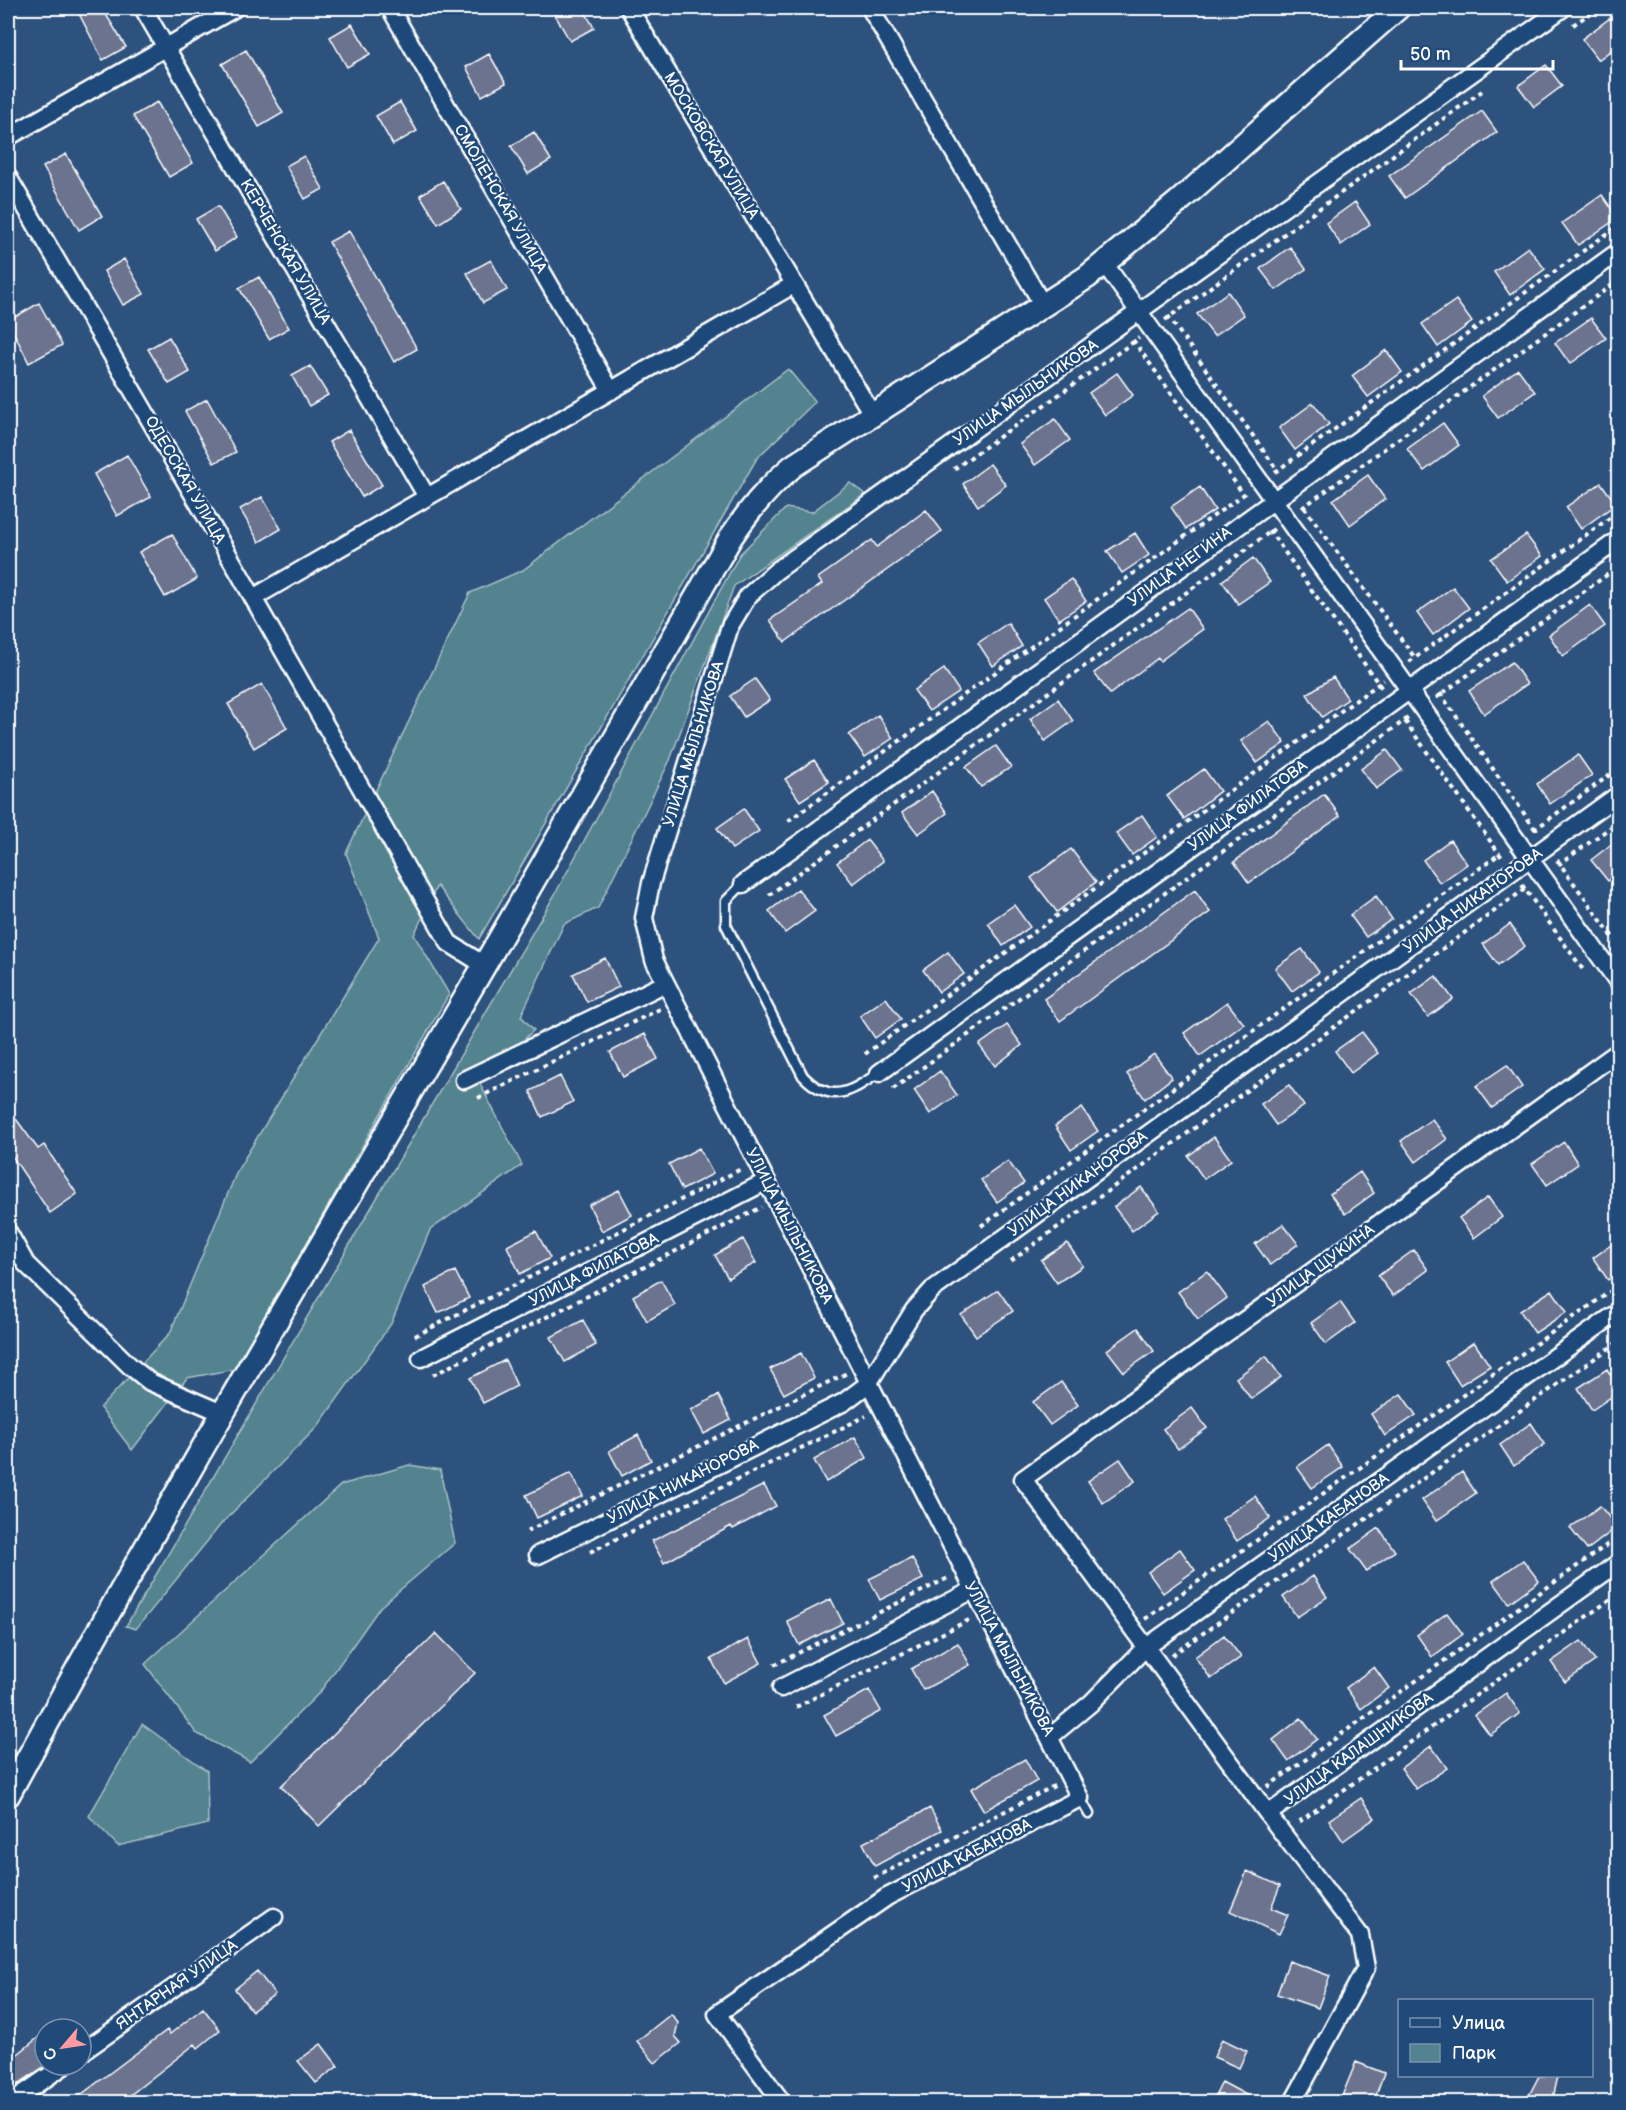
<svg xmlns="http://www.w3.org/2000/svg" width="1626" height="2110" font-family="'Balsamiq Sans',sans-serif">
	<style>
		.green { fill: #53838e; stroke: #a9c1c6; stroke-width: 1.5 }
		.building { fill: #6c738e; stroke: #fff; stroke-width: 1.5 }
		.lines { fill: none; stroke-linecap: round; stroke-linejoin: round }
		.lane-casing { stroke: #fff; stroke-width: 13 }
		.street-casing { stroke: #fff; stroke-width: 21 }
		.secondary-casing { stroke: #fff; stroke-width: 27 }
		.path { stroke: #fff; stroke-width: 4; stroke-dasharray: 4.5 4.5; stroke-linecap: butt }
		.lane { stroke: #1f4a7a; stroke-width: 8 }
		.street { stroke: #1f4a7a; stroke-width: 16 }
		.secondary { stroke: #1f4a7a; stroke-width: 22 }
		.labels { text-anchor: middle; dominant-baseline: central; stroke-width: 5; stroke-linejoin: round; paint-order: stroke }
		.street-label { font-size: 16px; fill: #fff; stroke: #1f4a7a }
	</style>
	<rect width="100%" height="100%" fill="#2e527e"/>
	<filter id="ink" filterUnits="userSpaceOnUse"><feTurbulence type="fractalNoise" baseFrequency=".0167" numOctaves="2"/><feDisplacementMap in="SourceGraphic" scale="12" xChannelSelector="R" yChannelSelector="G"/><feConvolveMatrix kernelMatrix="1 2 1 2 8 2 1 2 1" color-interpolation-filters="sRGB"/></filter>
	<g filter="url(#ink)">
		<path class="green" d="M 788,369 L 815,402 L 757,458 L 479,939 L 437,886 L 414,935 L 449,994 L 235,1369 L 187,1378 L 132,1450 L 100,1408 L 170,1333 L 238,1169 L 379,938 L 346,853 L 470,593 L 523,570 Z
			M 850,483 L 865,494 L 734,586 L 670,760 L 598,908 L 564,924 L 521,1016 L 534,1030 L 479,1082 L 522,1165 L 430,1230 L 391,1324 L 318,1426 L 222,1523 L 136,1629 L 126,1626 L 554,896 L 740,554 L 786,508 L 812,512 Z
			M 409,1465 L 440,1470 L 455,1543 L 380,1607 L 320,1692 L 250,1762 L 196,1733 L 145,1664 L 341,1485 Z
			M 142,1724 L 207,1771 L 208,1824 L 118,1846 L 89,1816 Z"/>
		<path class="building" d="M 76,8 L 102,8 L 126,47 L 103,60 Z
			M 564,8 L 583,8 L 594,28 L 570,41 L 554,13 Z
			M 1610,18 L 1618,30 L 1618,45 L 1598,60 L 1582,39 Z
			M 352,24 L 370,54 L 347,67 L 330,37 Z
			M 246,50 L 283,113 L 259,127 L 222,64 Z
			M 489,54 L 506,83 L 482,96 L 466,67 Z
			M 1546,65 L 1562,86 L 1534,107 L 1518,86 Z
			M 157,102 L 193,163 L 169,177 L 133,116 Z
			M 400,102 L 417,131 L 393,145 L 376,116 Z
			M 1482,111 L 1497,132 L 1405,198 L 1389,176 Z
			M 534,132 L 551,160 L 528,174 L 511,146 Z
			M 66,154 L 102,216 L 79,230 L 43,167 Z
			M 304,156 L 323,189 L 305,199 L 286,166 Z
			M 443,181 L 461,209 L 438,224 L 420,195 Z
			M 1602,195 L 1618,218 L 1578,245 L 1562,223 Z
			M 1355,202 L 1370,224 L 1341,245 L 1326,223 Z
			M 218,206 L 237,237 L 215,251 L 196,219 Z
			M 349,231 L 417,349 L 394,362 L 329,242 Z
			M 1290,247 L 1306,269 L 1276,290 L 1260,269 Z
			M 1528,247 L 1545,269 L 1510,295 L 1494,272 Z
			M 124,259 L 144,294 L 123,305 L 104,271 Z
			M 491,260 L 507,290 L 483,303 L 467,273 Z
			M 259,277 L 289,328 L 269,339 L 239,288 Z
			M 1228,292 L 1244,315 L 1214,336 L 1197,314 Z
			M 1456,300 L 1472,322 L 1438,347 L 1422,324 Z
			M 39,303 L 62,345 L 29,363 L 8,321 Z
			M 1591,318 L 1606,338 L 1570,364 L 1555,343 Z
			M 169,337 L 190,372 L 169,384 L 148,349 Z
			M 1386,350 L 1402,372 L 1368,397 L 1352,376 Z
			M 310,366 L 328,395 L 309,406 L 292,376 Z
			M 1518,369 L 1535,392 L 1498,418 L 1482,396 Z
			M 1117,373 L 1133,395 L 1105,415 L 1089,393 Z
			M 207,399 L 236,452 L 214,463 L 185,411 Z
			M 1313,403 L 1329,424 L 1295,450 L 1279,428 Z
			M 1055,419 L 1070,440 L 1035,465 L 1020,444 Z
			M 1443,423 L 1459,445 L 1424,471 L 1407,449 Z
			M 349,430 L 382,485 L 362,497 L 329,442 Z
			M 127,455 L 151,497 L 117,516 L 94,474 Z
			M 990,464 L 1006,485 L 978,506 L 963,484 Z
			M 1368,475 L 1385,499 L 1350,525 L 1333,500 Z
			M 1601,483 L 1616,504 L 1581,529 L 1566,507 Z
			M 1200,487 L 1215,510 L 1186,529 L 1171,507 Z
			M 262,497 L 281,529 L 259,542 L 240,509 Z
			M 926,510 L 942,531 L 785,642 L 770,620 L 822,584 L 818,578 L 872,540 L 877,547 Z
			M 1135,533 L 1149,555 L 1122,573 L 1107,551 Z
			M 172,534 L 197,579 L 165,597 L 139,552 Z
			M 1526,535 L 1542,556 L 1507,581 L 1491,559 Z
			M 1253,558 L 1270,582 L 1238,604 L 1222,581 Z
			M 1071,579 L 1086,601 L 1059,620 L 1044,598 Z
			M 1453,587 L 1469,608 L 1433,635 L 1417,613 Z
			M 1590,605 L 1605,626 L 1563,656 L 1549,635 Z
			M 1188,608 L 1203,629 L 1160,661 L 1158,658 L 1110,694 L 1094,673 Z
			M 1008,623 L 1022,646 L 993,666 L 978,643 Z
			M 1512,662 L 1527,684 L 1484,714 L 1469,691 Z
			M 944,669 L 959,691 L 929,711 L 914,690 Z
			M 1333,677 L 1348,699 L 1322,717 L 1307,694 Z
			M 755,679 L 770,700 L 744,717 L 730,696 Z
			M 262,684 L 287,728 L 254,748 L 228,704 Z
			M 1058,699 L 1073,721 L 1045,741 L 1030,719 Z
			M 878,715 L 893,738 L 865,757 L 849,735 Z
			M 1269,721 L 1285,743 L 1257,763 L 1241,741 Z
			M 996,746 L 1011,767 L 981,787 L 966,767 Z
			M 1387,750 L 1402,770 L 1376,789 L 1361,769 Z
			M 1578,755 L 1592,775 L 1550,804 L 1537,784 Z
			M 814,760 L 829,782 L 800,801 L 785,779 Z
			M 1204,769 L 1220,791 L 1184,819 L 1167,796 Z
			M 932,791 L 947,813 L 918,834 L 902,813 Z
			M 1324,794 L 1340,816 L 1249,883 L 1234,862 Z
			M 744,809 L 759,831 L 732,849 L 717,828 Z
			M 1142,815 L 1157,837 L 1132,855 L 1116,833 Z
			M 1618,839 L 1618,873 L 1608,881 L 1591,860 Z
			M 867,840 L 883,861 L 853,884 L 837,863 Z
			M 1450,840 L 1467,864 L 1440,883 L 1423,860 Z
			M 1071,849 L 1096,882 L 1057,912 L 1031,878 Z
			M 798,889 L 815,911 L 785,933 L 769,911 Z
			M 1195,890 L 1210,912 L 1060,1021 L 1044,999 Z
			M 1376,896 L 1392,919 L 1366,937 L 1350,915 Z
			M 1014,905 L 1030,927 L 1003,946 L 988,923 Z
			M 1510,924 L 1525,946 L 1498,965 L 1483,944 Z
			M 1302,949 L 1319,972 L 1292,991 L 1275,968 Z
			M 948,952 L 964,974 L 939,992 L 923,970 Z
			M 605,958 L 619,987 L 587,1002 L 573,974 Z
			M 1436,976 L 1453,999 L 1428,1017 L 1411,994 Z
			M 886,998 L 901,1019 L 875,1038 L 860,1016 Z
			M 1227,1002 L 1244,1024 L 1200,1056 L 1184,1033 Z
			M 1007,1025 L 1022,1045 L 995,1066 L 979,1045 Z
			M 1362,1032 L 1378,1053 L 1351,1073 L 1335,1051 Z
			M 645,1034 L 658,1059 L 623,1077 L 610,1052 Z
			M 1154,1054 L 1172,1078 L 1145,1099 L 1127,1074 Z
			M 1507,1065 L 1522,1087 L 1492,1108 L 1476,1086 Z
			M 940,1071 L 957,1095 L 930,1114 L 914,1090 Z
			M 560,1076 L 573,1102 L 542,1117 L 530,1091 Z
			M 1289,1085 L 1304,1106 L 1276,1125 L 1261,1104 Z
			M 8,1108 L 38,1149 L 44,1145 L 77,1194 L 50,1213 L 8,1150 Z
			M 1082,1108 L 1098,1131 L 1071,1150 L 1055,1126 Z
			M 1432,1119 L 1447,1139 L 1416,1162 L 1401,1141 Z
			M 1214,1137 L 1231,1160 L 1204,1179 L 1188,1156 Z
			M 1564,1142 L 1578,1164 L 1547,1185 L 1532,1164 Z
			M 699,1148 L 713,1174 L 682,1190 L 669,1164 Z
			M 1008,1161 L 1024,1183 L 997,1202 L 981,1180 Z
			M 1360,1172 L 1374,1193 L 1345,1214 L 1330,1194 Z
			M 1141,1187 L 1159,1211 L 1132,1231 L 1114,1207 Z
			M 619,1190 L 632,1215 L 602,1231 L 589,1205 Z
			M 1488,1197 L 1502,1217 L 1474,1238 L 1459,1218 Z
			M 1283,1224 L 1298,1244 L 1270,1265 L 1255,1244 Z
			M 536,1231 L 550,1258 L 520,1274 L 507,1246 Z
			M 743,1239 L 756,1263 L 728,1278 L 715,1255 Z
			M 1618,1240 L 1618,1272 L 1608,1280 L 1593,1258 Z
			M 1067,1243 L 1083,1266 L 1057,1283 L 1041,1260 Z
			M 1414,1250 L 1428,1270 L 1393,1296 L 1378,1276 Z
			M 455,1271 L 469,1298 L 438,1313 L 425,1287 Z
			M 1207,1271 L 1227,1298 L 1198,1319 L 1178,1292 Z
			M 661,1280 L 675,1305 L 647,1321 L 633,1296 Z
			M 998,1290 L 1013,1311 L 976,1336 L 961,1315 Z
			M 1552,1290 L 1567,1312 L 1535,1333 L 1520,1311 Z
			M 1340,1302 L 1355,1323 L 1326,1344 L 1311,1323 Z
			M 583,1320 L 596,1345 L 565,1362 L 551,1337 Z
			M 1138,1328 L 1154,1351 L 1124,1372 L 1107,1350 Z
			M 1474,1342 L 1490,1366 L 1460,1385 L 1445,1362 Z
			M 801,1353 L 814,1378 L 784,1394 L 770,1369 Z
			M 1266,1356 L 1281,1377 L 1251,1399 L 1236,1378 Z
			M 505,1360 L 517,1386 L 483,1403 L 470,1378 Z
			M 1607,1369 L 1618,1387 L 1618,1392 L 1592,1410 L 1578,1388 Z
			M 1061,1382 L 1078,1405 L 1050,1425 L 1033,1402 Z
			M 1401,1394 L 1416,1415 L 1385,1436 L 1371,1414 Z
			M 718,1395 L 731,1420 L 704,1434 L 691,1410 Z
			M 1192,1408 L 1207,1428 L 1178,1449 L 1163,1429 Z
			M 1531,1423 L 1545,1444 L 1514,1466 L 1500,1445 Z
			M 638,1435 L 651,1460 L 622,1476 L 609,1451 Z
			M 855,1437 L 867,1458 L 826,1482 L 814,1460 Z
			M 1328,1445 L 1343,1467 L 1312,1488 L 1297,1467 Z
			M 1120,1459 L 1135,1481 L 1103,1503 L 1088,1481 Z
			M 1462,1472 L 1476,1493 L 1436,1521 L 1422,1500 Z
			M 571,1473 L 583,1496 L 537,1518 L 526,1495 Z
			M 764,1485 L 776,1506 L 733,1529 L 731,1526 L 664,1563 L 652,1541 Z
			M 1255,1496 L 1270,1518 L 1237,1541 L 1222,1519 Z
			M 1600,1506 L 1617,1527 L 1587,1550 L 1570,1528 Z
			M 1379,1528 L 1395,1551 L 1366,1571 L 1350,1549 Z
			M 1180,1549 L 1195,1570 L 1163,1593 L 1148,1572 Z
			M 912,1558 L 923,1579 L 880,1600 L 869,1579 Z
			M 1523,1560 L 1539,1581 L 1509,1603 L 1493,1581 Z
			M 1313,1576 L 1327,1597 L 1297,1617 L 1283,1597 Z
			M 831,1599 L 843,1623 L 799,1645 L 787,1621 Z
			M 1447,1613 L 1463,1634 L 1432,1657 L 1417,1635 Z
			M 436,1633 L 475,1673 L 319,1826 L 281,1786 Z
			M 1224,1635 L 1241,1657 L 1211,1679 L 1195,1657 Z
			M 748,1639 L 761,1663 L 724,1683 L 711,1659 Z
			M 1581,1641 L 1595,1661 L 1565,1682 L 1551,1662 Z
			M 958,1643 L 970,1665 L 923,1690 L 911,1669 Z
			M 1374,1667 L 1389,1688 L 1361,1709 L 1346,1688 Z
			M 869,1690 L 881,1711 L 836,1736 L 824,1715 Z
			M 1506,1693 L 1520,1713 L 1490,1735 L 1475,1715 Z
			M 1301,1718 L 1317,1739 L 1288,1761 L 1273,1740 Z
			M 1431,1746 L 1447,1768 L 1416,1789 L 1401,1768 Z
			M 1025,1759 L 1037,1781 L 984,1811 L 971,1789 Z
			M 1361,1798 L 1375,1818 L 1343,1841 L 1329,1820 Z
			M 930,1808 L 942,1830 L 875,1866 L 863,1843 Z
			M 1247,1871 L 1280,1886 L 1271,1908 L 1288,1915 L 1279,1934 L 1230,1911 Z
			M 1289,1961 L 1330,1976 L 1318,2008 L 1277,1994 Z
			M 257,1971 L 275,1994 L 252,2011 L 235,1989 Z
			M 203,2008 L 220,2030 L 198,2048 L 195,2044 L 120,2103 L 70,2103 L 167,2030 L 170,2034 Z
			M 671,2014 L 678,2023 L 675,2036 L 681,2043 L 655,2063 L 637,2041 Z
			M 45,2032 L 45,2066 L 15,2086 L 8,2077 L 8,2062 Z
			M 1222,2039 L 1247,2051 L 1239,2068 L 1214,2057 Z
			M 321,2044 L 338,2066 L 316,2083 L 298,2061 Z
			M 1356,2062 L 1384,2073 L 1373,2103 L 1358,2103 L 1342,2096 Z
			M 1539,2076 L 1558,2076 L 1552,2103 L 1525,2103 Z
			M 1222,2082 L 1261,2103 L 1212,2103 Z"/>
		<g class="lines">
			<defs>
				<path id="lane" d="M 743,884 L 726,901 L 726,925 L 803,1076 C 831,1105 850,1092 879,1073
					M 1080,1798 L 1089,1814"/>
				<path id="street" d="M 143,8 L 427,497
					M 390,8 L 611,391
					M 629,8 L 872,414
					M 870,8 L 1044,307
					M 8,137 L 235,8
					M 8,177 L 239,573 L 449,943 L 484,965
					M 1104,263 L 1618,982
					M 253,598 L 793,285
					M 743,884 L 1618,252
					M 1618,1052 L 1023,1479 L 1268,1814 L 1618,1563
					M 879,1073 L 1618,540
					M 464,1080 L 664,984
					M 8,1232 L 26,1264 L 130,1366 L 150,1382 L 222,1413
					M 421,1358 L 767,1181
					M 538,1555 L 844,1402 L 868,1384 L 914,1310 L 932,1290 L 1618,795
					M 781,1688 L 973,1590
					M 1050,1737 L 1091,1703 L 1145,1648 L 1618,1312
					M 1268,1814 L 1360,1935 L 1366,1968 L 1293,2102
					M 81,2053 L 274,1917
					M 11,2102 L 65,2065
					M 782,2102 L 717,2014 L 887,1897 L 1080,1798 L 654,960 L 644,918 L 651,883 L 730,626 L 748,596 L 776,571 L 1563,8"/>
				<path id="secondary" d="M 8,1795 C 171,1494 348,1201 520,904 C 591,782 660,659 731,537 C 749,510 768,487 793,466 L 1087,277 L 1177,203 L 1398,8"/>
			</defs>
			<use href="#lane" class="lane-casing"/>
			<use href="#street" class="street-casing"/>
			<use href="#secondary" class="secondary-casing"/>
			<path class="path" d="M 1573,25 L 1598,8
				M 1168,316 L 1278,471
				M 1165,320 L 1482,91
				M 1133,340 L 1244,495
				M 954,469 L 1139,338
				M 1275,472 L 1618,226
				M 1304,507 L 1415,658
				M 1302,508 L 1618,281
				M 1269,530 L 1383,690
				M 1409,662 L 1618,512
				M 1440,693 L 1537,832
				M 1436,698 L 1618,567
				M 1405,721 L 1503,859
				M 788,821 L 1247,492
				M 1534,830 L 1618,769
				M 1557,860 L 1618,944
				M 1558,865 L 1618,822
				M 1522,885 L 1584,971
				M 769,895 L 1274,529
				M 865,1054 L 1384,680
				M 893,1089 L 1408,718
				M 478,1098 L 660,1009
				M 981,1226 L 1501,853
				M 1011,1261 L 1525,889
				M 415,1336 L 743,1168
				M 433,1375 L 762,1207
				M 527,1531 L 847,1373
				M 590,1552 L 866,1416
				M 1145,1619 L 1618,1286
				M 1172,1655 L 1618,1342
				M 774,1665 L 950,1577
				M 796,1707 L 969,1620
				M 1267,1787 L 1618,1537
				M 1299,1822 L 1618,1594
				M 874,1878 L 1056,1785"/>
			<use href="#lane" class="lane"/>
			<use href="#street" class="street"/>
			<use href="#secondary" class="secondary"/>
		</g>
	</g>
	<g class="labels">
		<g class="street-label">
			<text transform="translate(711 146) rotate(59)">МОСКОВСКАЯ УЛИЦА</text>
			<text transform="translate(500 199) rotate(60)">СМОЛЕНСКАЯ УЛИЦА</text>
			<text transform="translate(285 252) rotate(60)">КЕРЧЕНСКАЯ УЛИЦА</text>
			<text transform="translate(1026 393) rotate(-35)">УЛИЦА МЫЛЬНИКОВА</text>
			<text transform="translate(185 480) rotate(60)">ОДЕССКАЯ УЛИЦА</text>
			<text transform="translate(1180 567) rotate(-36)">УЛИЦА НЕГИНА</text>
			<text transform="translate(694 744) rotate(-73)">УЛИЦА МЫЛЬНИКОВА</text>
			<text transform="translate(1248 806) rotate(-36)">УЛИЦА ФИЛАТОВА</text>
			<text transform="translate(1473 901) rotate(-36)">УЛИЦА НИКАНОРОВА</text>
			<text transform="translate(1078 1184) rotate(-36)">УЛИЦА НИКАНОРОВА</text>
			<text transform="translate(789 1226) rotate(63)">УЛИЦА МЫЛЬНИКОВА</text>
			<text transform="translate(1321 1266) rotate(-36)">УЛИЦА ЩУКИНА</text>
			<text transform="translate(594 1270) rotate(-27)">УЛИЦА ФИЛАТОВА</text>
			<text transform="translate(683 1482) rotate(-27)">УЛИЦА НИКАНОРОВА</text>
			<text transform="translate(1329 1518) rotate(-35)">УЛИЦА КАБАНОВА</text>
			<text transform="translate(1009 1659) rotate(62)">УЛИЦА МЫЛЬНИКОВА</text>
			<text transform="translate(1359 1749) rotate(-36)">УЛИЦА КАЛАШНИКОВА</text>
			<text transform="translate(967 1856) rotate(-27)">УЛИЦА КАБАНОВА</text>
			<text transform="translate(177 1985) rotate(-35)">ЯНТАРНАЯ УЛИЦА</text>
		</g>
	</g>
	<rect width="1626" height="2110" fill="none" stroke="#1f4a7a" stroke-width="30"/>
	<rect x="15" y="15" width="1596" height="2080" fill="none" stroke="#fff" stroke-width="2" filter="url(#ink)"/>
	<rect x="1398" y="1999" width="195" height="78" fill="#1f4a7a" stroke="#7992af" stroke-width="1.5"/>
	<rect x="1410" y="2018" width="30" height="9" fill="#1f4a7a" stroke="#7992af" stroke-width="1.5"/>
	<text x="1452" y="2029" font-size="18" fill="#ffffff">Улица</text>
	<rect x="1410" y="2044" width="30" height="18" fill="#53838e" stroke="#7992af" stroke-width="1.5"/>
	<text x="1452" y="2059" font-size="18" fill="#ffffff">Парк</text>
	<g transform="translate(63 2047) rotate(241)"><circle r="28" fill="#1f4a7a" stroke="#7992af" stroke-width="1.5"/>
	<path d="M0-4.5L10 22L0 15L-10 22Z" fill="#ff9aa2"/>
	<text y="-9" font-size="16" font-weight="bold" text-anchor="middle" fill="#ffffff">С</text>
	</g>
	<path d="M1401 60v9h152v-9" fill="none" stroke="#ffffff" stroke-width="3"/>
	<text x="1410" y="60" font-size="18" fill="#ffffff" stroke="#1f4a7a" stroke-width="4.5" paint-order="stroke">50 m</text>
</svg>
